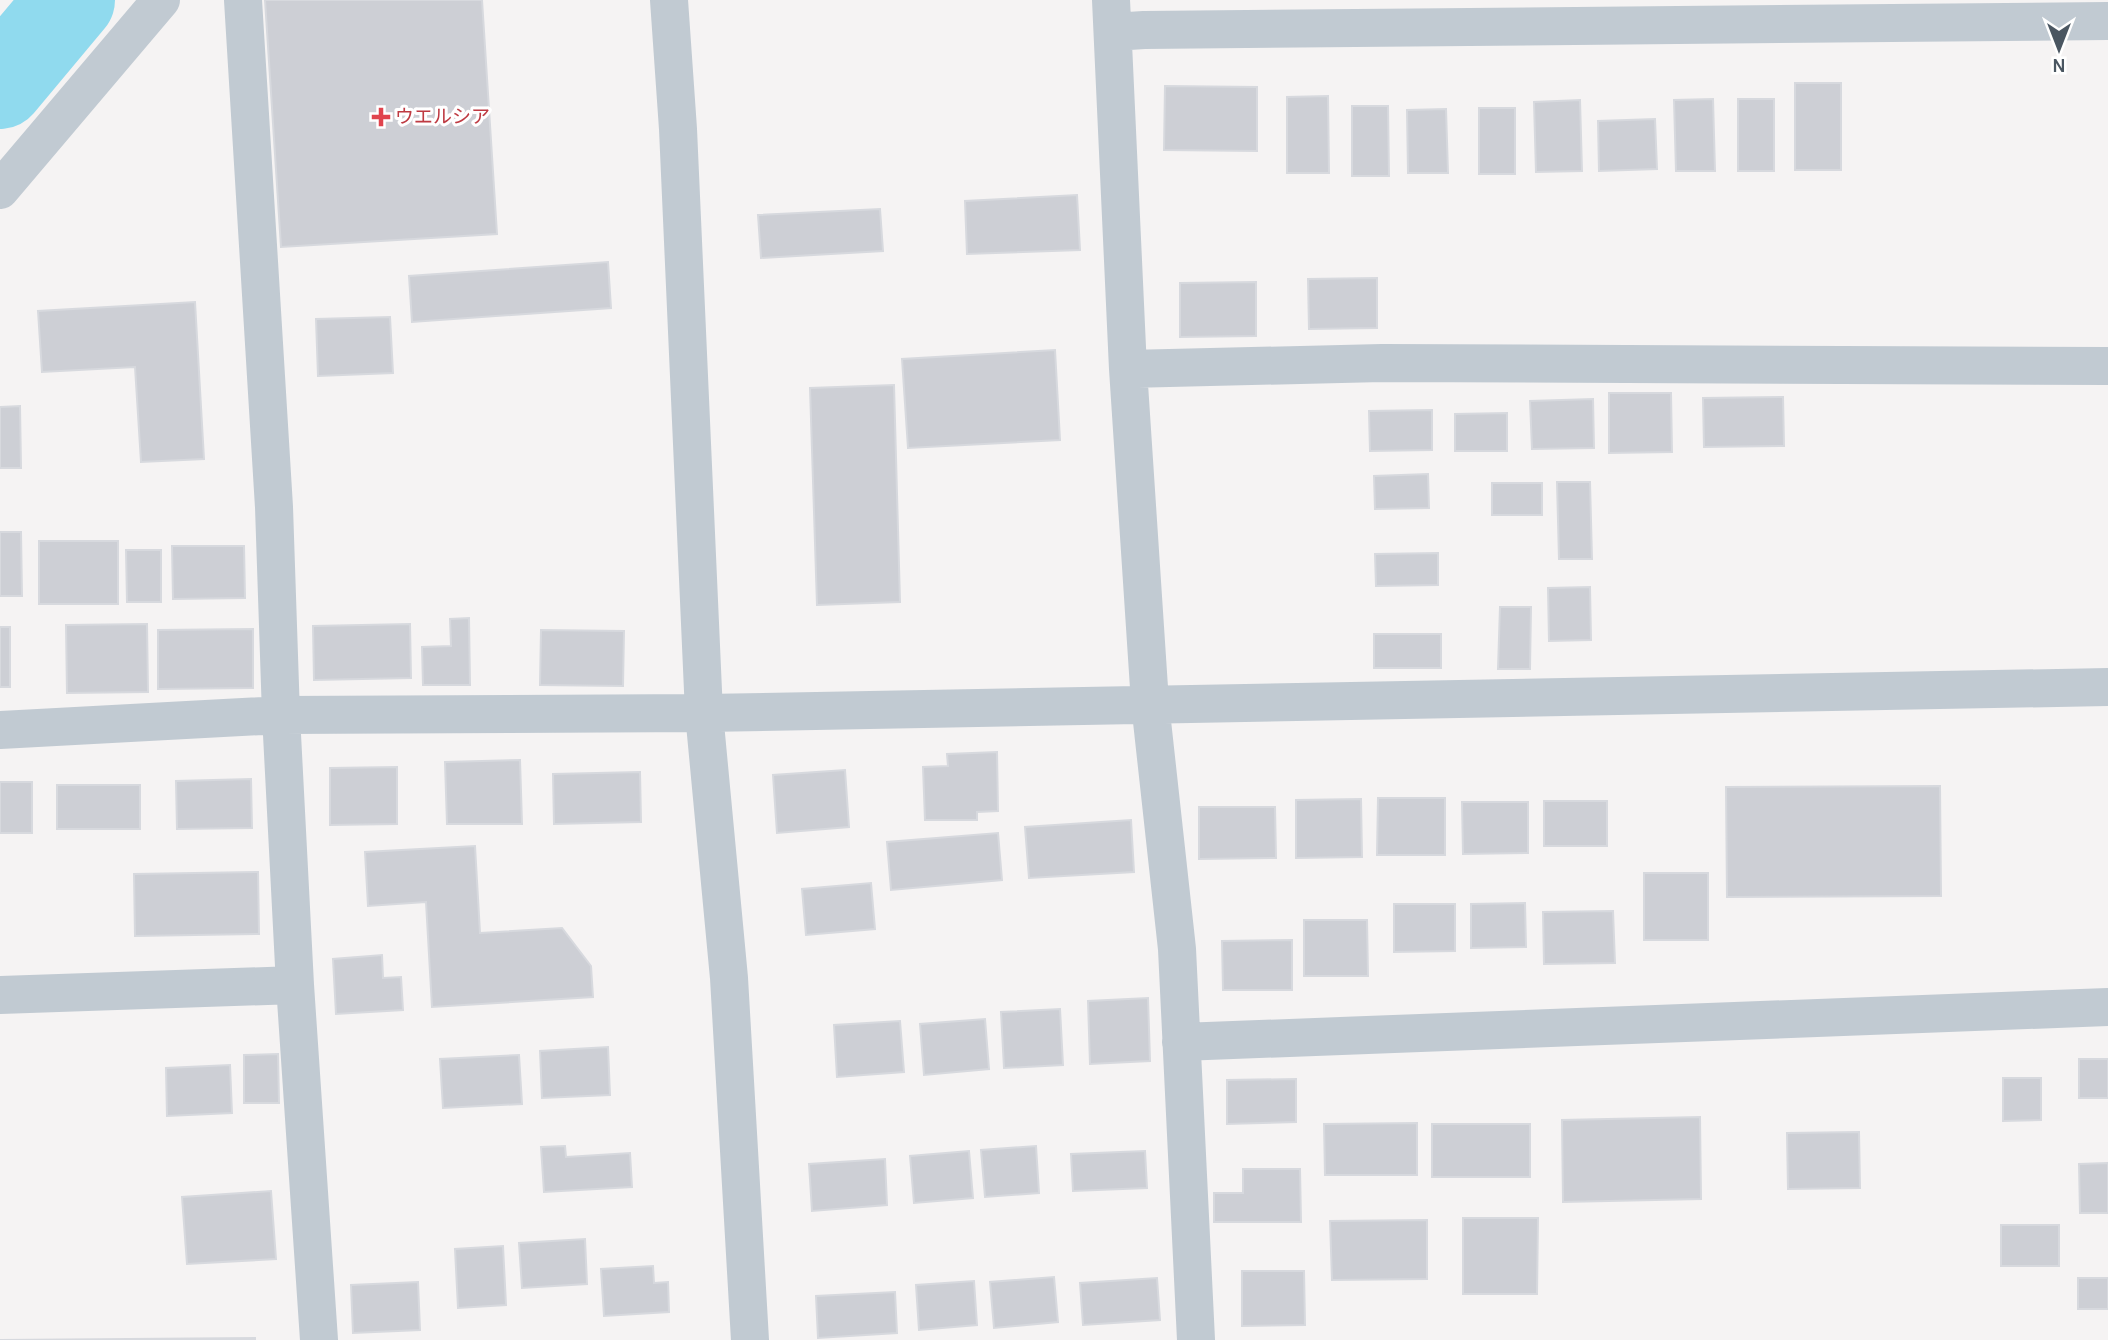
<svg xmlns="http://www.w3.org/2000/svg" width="2108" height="1340" font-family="Karla,'Noto Sans JP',sans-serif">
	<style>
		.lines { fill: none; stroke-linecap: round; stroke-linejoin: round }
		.river { stroke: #90daee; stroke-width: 88 }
		.building { fill: #cdcfd5; stroke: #d7d9de; stroke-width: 2 }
		.minor { stroke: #c1cad2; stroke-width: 38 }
		.health-dot { fill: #e0444e; stroke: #fff; stroke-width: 2.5 }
		.labels { text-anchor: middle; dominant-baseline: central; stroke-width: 6; stroke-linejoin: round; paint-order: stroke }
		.health-label { font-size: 19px; fill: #be3a42; stroke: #fff; text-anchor: start }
	</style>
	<rect width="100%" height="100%" fill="#f5f3f3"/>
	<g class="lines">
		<path class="river" d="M 0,85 L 71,0"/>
	</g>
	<path class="building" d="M 265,0 L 482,0 L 497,234 L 281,247 Z
		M 1795,83 L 1841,83 L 1841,170 L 1795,170 Z
		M 1165,86 L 1257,87 L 1257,151 L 1164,150 Z
		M 1328,96 L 1329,173 L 1287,173 L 1287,97 Z
		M 1713,99 L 1715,171 L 1676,171 L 1674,100 Z
		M 1738,99 L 1774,99 L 1774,171 L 1738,171 Z
		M 1580,100 L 1582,171 L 1536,172 L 1534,102 Z
		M 1352,106 L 1388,106 L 1389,176 L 1352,176 Z
		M 1479,108 L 1515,108 L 1515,174 L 1479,174 Z
		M 1446,109 L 1448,173 L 1408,173 L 1407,110 Z
		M 1655,119 L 1657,169 L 1599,171 L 1598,121 Z
		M 1077,195 L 1080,250 L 967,254 L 965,201 Z
		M 880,209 L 883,251 L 761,258 L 758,215 Z
		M 608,262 L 611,308 L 412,322 L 409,276 Z
		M 1377,278 L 1377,328 L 1309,329 L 1308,279 Z
		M 1256,282 L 1256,336 L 1180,337 L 1180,283 Z
		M 195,302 L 204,459 L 141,462 L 135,367 L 42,372 L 38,311 Z
		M 390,317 L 393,373 L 318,376 L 316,319 Z
		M 1055,350 L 1060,440 L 908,448 L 902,359 Z
		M 894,385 L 900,602 L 817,605 L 810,388 Z
		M 1609,393 L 1671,393 L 1672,452 L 1609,453 Z
		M 1783,397 L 1784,446 L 1704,447 L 1703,398 Z
		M 1593,399 L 1594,448 L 1532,449 L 1530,401 Z
		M 20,406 L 21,468 L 0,468 L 0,407 Z
		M 1432,410 L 1432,450 L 1370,451 L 1369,411 Z
		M 1507,413 L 1507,451 L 1455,451 L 1455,414 Z
		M 1428,474 L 1429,508 L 1375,509 L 1374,476 Z
		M 1557,482 L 1590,482 L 1592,559 L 1559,559 Z
		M 1492,483 L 1542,483 L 1542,515 L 1492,515 Z
		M 0,532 L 21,532 L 22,596 L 0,596 Z
		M 39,541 L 118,541 L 118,604 L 39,604 Z
		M 172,546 L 244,546 L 245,598 L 173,599 Z
		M 126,550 L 161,550 L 161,602 L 127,602 Z
		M 1438,553 L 1438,585 L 1376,586 L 1375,554 Z
		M 1590,587 L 1591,640 L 1549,641 L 1548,588 Z
		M 1500,607 L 1531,607 L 1530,669 L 1498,669 Z
		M 469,618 L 470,685 L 423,685 L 422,647 L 451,646 L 450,619 Z
		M 147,624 L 148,692 L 67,693 L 66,625 Z
		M 410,624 L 411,678 L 314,680 L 313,626 Z
		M 0,627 L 10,627 L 10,687 L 0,687 Z
		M 253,629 L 253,688 L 158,689 L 158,630 Z
		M 541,630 L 624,631 L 623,686 L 540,685 Z
		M 1374,634 L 1441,634 L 1441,668 L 1374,668 Z
		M 997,752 L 998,811 L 977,812 L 977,820 L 925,820 L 923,767 L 948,766 L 947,754 Z
		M 520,760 L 522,824 L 447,824 L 445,762 Z
		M 397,767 L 397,824 L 330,825 L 330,768 Z
		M 845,770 L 849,827 L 777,833 L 773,775 Z
		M 640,772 L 641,822 L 554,824 L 553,774 Z
		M 251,779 L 252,828 L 177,829 L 176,781 Z
		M 0,782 L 32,782 L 32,833 L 0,833 Z
		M 57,785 L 140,785 L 140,829 L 57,829 Z
		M 1940,786 L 1941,896 L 1727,897 L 1726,787 Z
		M 1378,798 L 1445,798 L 1445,855 L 1377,855 Z
		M 1361,799 L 1362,857 L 1296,858 L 1296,800 Z
		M 1544,801 L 1607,801 L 1607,846 L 1544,846 Z
		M 1462,802 L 1528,802 L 1528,853 L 1463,854 Z
		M 1199,807 L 1275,807 L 1276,858 L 1199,859 Z
		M 1131,820 L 1134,872 L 1029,878 L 1025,827 Z
		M 998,833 L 1002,880 L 891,890 L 887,842 Z
		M 475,846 L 480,933 L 562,928 L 591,966 L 593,997 L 432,1007 L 426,902 L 368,906 L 365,852 Z
		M 258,872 L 259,934 L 135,936 L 134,874 Z
		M 1644,873 L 1708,873 L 1708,940 L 1644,940 Z
		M 871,883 L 875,929 L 806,935 L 802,889 Z
		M 1525,903 L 1526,947 L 1471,948 L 1471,904 Z
		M 1394,904 L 1455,904 L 1455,951 L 1394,952 Z
		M 1613,911 L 1615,963 L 1544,964 L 1543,912 Z
		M 1304,920 L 1367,920 L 1368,976 L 1304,976 Z
		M 1292,940 L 1292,990 L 1223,990 L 1222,941 Z
		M 382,955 L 383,978 L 401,977 L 403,1010 L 336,1014 L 333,959 Z
		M 1148,998 L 1150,1061 L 1090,1064 L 1088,1001 Z
		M 1060,1009 L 1063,1065 L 1004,1068 L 1001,1012 Z
		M 985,1019 L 989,1069 L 924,1075 L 920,1024 Z
		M 900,1021 L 904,1072 L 837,1077 L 834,1025 Z
		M 608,1047 L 610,1095 L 542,1098 L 540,1051 Z
		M 278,1054 L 279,1103 L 244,1103 L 244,1055 Z
		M 519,1055 L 522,1104 L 443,1108 L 440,1059 Z
		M 2079,1059 L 2108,1059 L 2108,1098 L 2079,1098 Z
		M 230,1065 L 232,1113 L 167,1116 L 166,1068 Z
		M 2003,1078 L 2041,1078 L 2041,1120 L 2003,1121 Z
		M 1296,1079 L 1296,1122 L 1227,1124 L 1227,1080 Z
		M 1700,1117 L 1701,1199 L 1563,1202 L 1562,1120 Z
		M 1417,1123 L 1417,1175 L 1325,1175 L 1324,1124 Z
		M 1432,1124 L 1530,1124 L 1530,1177 L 1432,1177 Z
		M 1859,1132 L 1860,1188 L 1788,1189 L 1787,1133 Z
		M 565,1146 L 566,1157 L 630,1153 L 632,1187 L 544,1192 L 541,1147 Z
		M 1036,1146 L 1039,1193 L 985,1197 L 981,1150 Z
		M 969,1151 L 973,1198 L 914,1203 L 910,1156 Z
		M 1145,1151 L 1147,1188 L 1073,1191 L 1071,1154 Z
		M 885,1159 L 887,1205 L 812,1211 L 809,1164 Z
		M 2108,1163 L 2108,1213 L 2080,1213 L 2079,1164 Z
		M 1243,1169 L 1300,1169 L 1301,1222 L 1214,1222 L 1214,1193 L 1243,1193 Z
		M 271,1191 L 276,1259 L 187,1264 L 182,1197 Z
		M 1463,1218 L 1538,1218 L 1537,1294 L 1463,1294 Z
		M 1427,1220 L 1427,1279 L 1332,1280 L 1330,1221 Z
		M 2001,1225 L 2059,1225 L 2059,1266 L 2001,1266 Z
		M 585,1239 L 587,1284 L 522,1288 L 519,1243 Z
		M 503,1246 L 506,1305 L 458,1308 L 455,1249 Z
		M 653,1266 L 654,1283 L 668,1282 L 669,1312 L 604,1316 L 601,1269 Z
		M 1242,1271 L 1304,1271 L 1305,1325 L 1242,1326 Z
		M 1054,1277 L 1058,1322 L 994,1328 L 990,1282 Z
		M 1157,1278 L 1160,1320 L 1083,1325 L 1080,1283 Z
		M 2078,1278 L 2108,1278 L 2108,1309 L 2078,1309 Z
		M 974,1281 L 977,1325 L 919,1330 L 916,1285 Z
		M 418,1282 L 420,1330 L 353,1333 L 351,1285 Z
		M 895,1292 L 897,1333 L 818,1338 L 816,1296 Z
		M 255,1338 L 255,1340 L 0,1340 Z"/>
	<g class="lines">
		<path class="minor" d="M 243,0 L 274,507 L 281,715 L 295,985 L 319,1340
			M 669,0 L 678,129 L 704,713 L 729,978 L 750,1340
			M 1111,0 L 1128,369 L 1150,703 L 1177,949 L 1196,1340
			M 1113,32 L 1144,30 L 2108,21
			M 0,190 L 161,0
			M 1128,369 L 1382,363 L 2108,366
			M 0,730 L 281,715 L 704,713 L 2108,687
			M 0,995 L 295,985
			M 1181,1042 L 2108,1007"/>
	</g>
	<path class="health-dot" d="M377.5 106.5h7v7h7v7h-7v7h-7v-7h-7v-7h7z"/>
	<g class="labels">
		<g class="health-label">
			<text x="395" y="117">ウエルシア</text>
		</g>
	</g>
	<g transform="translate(2059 49) rotate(180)" stroke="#ffffff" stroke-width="5" paint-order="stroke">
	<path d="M0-5L12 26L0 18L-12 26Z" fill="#4a5661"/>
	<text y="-10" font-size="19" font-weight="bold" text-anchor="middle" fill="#4a5661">N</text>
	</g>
</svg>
